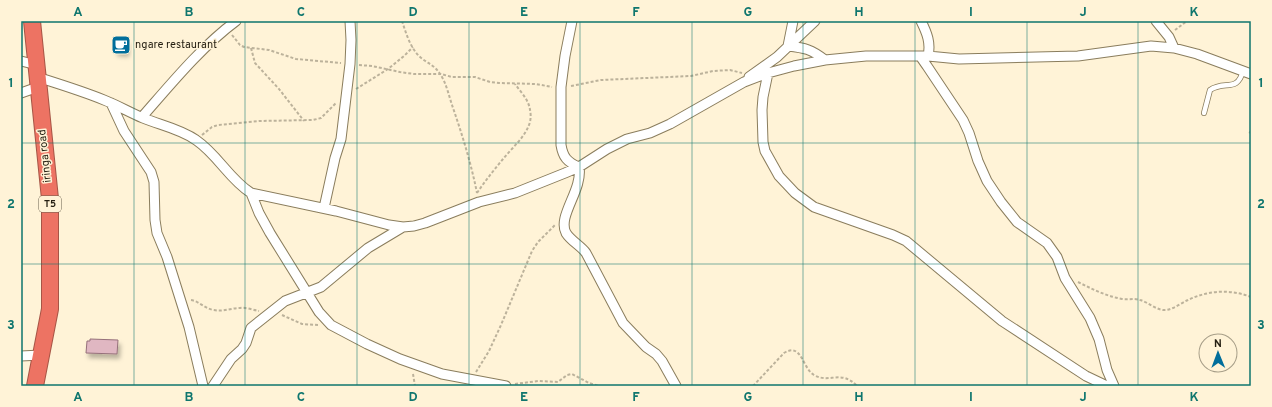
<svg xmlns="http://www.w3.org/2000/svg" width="1272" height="407" font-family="Overpass,sans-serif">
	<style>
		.building { fill: #e0b7c2; stroke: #95707a; filter: url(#shadow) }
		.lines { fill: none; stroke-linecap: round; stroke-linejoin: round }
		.lane-casing { stroke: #8a7d5d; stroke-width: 6 }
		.street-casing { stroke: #8a7d5d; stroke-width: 11 }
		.highway-casing { stroke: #a75546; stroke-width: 18 }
		.path { stroke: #bcb29b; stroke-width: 2; stroke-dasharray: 3 2; stroke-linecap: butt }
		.lane { stroke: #fff; stroke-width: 4.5 }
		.street { stroke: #fff; stroke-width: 9 }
		.highway { stroke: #ed7363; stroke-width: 16 }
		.grid { fill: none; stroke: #0f766e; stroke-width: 1; stroke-opacity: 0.55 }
		.labels { text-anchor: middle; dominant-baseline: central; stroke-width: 3; stroke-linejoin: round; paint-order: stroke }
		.shield { fill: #fff3d7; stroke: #665e4c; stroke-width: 1 }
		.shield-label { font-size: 10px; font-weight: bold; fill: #241e11 }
		.poi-label { font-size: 11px; fill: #241e11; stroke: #fff3d7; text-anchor: start }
		.street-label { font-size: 11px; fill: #241e11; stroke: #fff3d7 }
		.neatline { fill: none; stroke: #0f766e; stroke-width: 1.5 }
		.grid-label { font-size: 13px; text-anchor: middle; font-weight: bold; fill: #0f766e }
	</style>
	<defs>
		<filter id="shadow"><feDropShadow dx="2.5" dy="4.5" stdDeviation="2" flood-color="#0004"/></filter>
	</defs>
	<rect width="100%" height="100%" fill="#fff3d7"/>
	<path class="building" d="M 116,39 L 127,40 L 126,52 L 115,51 Z
		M 90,339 L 118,340 L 117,354 L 86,353 L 87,341 L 90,341 Z"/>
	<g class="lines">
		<defs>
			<path id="lane" d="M 1204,113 L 1210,90 C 1225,80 1237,93 1243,71"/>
			<path id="street" d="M 572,21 L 565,56 L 561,87 L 561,145 C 563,157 567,162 579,167 C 583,190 557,216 566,233 C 571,241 581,246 586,253 L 623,323 L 646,347 L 656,354 L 662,361 L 676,386
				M 793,21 L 788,46 C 805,48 811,49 825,60
				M 921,21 C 927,33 931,43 928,56
				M 1156,21 L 1169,37 L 1174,48
				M 920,56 L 927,66 L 963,120 L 969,133 L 978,161 L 987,181 L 1001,202 L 1017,222 L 1047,243 L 1057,257 L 1065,278 L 1090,318 L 1099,339 L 1107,370 L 1114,386
				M 21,61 L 37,65
				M 768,73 L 763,97 L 762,110 L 763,142 L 765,151 L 779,176 L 795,193 L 814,207 L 893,235 L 906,241 L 1002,321 L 1086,376 L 1107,386
				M 37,77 C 59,84 82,91 104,100 C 117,105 129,112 143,118 C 160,125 181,129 196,140 C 218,155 229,179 251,193 L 336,211 L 389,225 L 403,227 L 414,226 L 425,223 L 479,202 L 515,193 L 565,173 L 579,167 L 607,149 L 627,139 L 650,133 L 670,124 L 744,82 L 768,73 L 794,66 L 825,60 L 866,56 L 928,56 L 959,59 L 1078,56 L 1151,46 L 1174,48 L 1197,54 L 1251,74
				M 749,77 L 777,57 L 815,21
				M 21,93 L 38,87
				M 111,103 L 124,131 L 151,172 L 154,182 L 155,220 L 157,233 L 167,257 L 189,327 L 203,386
				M 142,117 C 171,84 201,47 236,21
				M 251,193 L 259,213 L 270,233 L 319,312 L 331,325 L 367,344 L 400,359 L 442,374 L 506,386
				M 324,208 L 335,158 L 341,139 L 350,64 L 351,40 L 350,21
				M 21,356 L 41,355
				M 213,386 L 231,359 L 242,349 L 246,343 L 251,328 L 256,324 L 285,301 L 321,287 L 368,248 L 403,227"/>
			<path id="highway" d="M 32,21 L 50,199 L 50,309 L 35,386"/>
		</defs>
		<use href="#lane" class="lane-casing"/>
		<use href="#street" class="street-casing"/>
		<use href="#highway" class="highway-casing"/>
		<path class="path" d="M 402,21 C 406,33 410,47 419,56 C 426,63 435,65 440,74 C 446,82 449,96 452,105 C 462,134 471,163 477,193
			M 1175,30 L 1187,21
			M 232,35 L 240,45 L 244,47 L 269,50 L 296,59 L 341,63
			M 251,48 L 255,63 L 279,89 L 304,121
			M 359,65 L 372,66 L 400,72 L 414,74 L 441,74 L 452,77 L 475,77 L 490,82 L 499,83 L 536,84 L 552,87
			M 571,86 L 601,80 L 691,76 L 713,71 L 730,70 L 742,73
			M 356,89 L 388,69 L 404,56 L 413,47
			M 1249,132 L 1251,133
			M 202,135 L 212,127 L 218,125 L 259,121 L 313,120 L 321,118 L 336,103
			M 477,193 C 485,181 494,170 503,159 C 512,148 524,138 529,125 C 531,120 531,114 530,110 C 529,100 520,91 515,84
			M 1078,282 C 1092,289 1106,296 1122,299 C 1128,300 1134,298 1140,300 C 1148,302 1157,311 1166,310 C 1174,309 1181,303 1188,300 C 1209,290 1230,289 1251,297
			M 191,300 C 199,301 205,309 214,310 C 223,312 231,308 240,308 C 246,307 253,310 259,311
			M 282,315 L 302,324 L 318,325
			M 476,372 L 489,351 L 501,325 L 532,251 L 538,242 L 555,225
			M 413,374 L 415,386
			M 515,384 L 538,381 L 558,382 L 567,375 L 572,374 L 589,383 L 599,386
			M 753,386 L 784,353 C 802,342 802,368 814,375 C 829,384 841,369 857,386"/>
		<use href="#lane" class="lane"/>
		<use href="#street" class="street"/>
		<use href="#highway" class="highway"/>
	</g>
	<path class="grid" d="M 134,21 L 134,386M 245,21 L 245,386M 357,21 L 357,386M 469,21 L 469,386M 580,21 L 580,386M 692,21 L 692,386M 803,21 L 803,386M 915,21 L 915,386M 1027,21 L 1027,386M 1138,21 L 1138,386M 21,143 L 1251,143M 21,264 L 1251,264"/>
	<defs>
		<symbol id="cafe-square" viewBox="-11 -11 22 22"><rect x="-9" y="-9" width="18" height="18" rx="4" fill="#016e9b" stroke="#fff3d7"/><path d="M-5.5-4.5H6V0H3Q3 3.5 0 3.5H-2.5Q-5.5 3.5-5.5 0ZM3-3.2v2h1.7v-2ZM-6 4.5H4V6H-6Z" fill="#fff"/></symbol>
	</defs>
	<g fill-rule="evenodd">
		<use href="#cafe-square" x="110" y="34" width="22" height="22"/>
	</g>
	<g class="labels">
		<rect class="shield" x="39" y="196" width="22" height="16" rx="3"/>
		<g class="shield-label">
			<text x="50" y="204">T5</text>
		</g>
		<g class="poi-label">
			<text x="135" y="45">ngare restaurant</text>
		</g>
		<g class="street-label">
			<text transform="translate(45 156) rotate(-96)">iringa road</text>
		</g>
	</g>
	<rect width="1272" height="407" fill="none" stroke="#fff3d7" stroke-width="44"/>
	<g transform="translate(1218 353) rotate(359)"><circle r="19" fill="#fff3d7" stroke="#a79e88"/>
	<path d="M0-3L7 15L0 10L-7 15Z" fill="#016e9b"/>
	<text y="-6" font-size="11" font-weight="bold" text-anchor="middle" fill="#241e11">N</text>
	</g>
	<rect x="22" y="22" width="1228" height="363" class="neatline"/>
	<g class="grid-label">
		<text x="78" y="16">A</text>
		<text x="189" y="16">B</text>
		<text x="301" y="16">C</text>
		<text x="413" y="16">D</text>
		<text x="524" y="16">E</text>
		<text x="636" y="16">F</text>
		<text x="748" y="16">G</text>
		<text x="859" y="16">H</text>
		<text x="971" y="16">I</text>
		<text x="1083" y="16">J</text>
		<text x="1194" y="16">K</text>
		<text x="11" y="87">1</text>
		<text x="1261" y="87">1</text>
		<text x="11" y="208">2</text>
		<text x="1261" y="208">2</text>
		<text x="11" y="329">3</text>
		<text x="1261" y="329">3</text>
		<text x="78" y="401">A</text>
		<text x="189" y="401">B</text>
		<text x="301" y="401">C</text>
		<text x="413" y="401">D</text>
		<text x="524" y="401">E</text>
		<text x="636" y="401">F</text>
		<text x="748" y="401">G</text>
		<text x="859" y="401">H</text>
		<text x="971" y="401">I</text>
		<text x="1083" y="401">J</text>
		<text x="1194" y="401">K</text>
	</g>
</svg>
